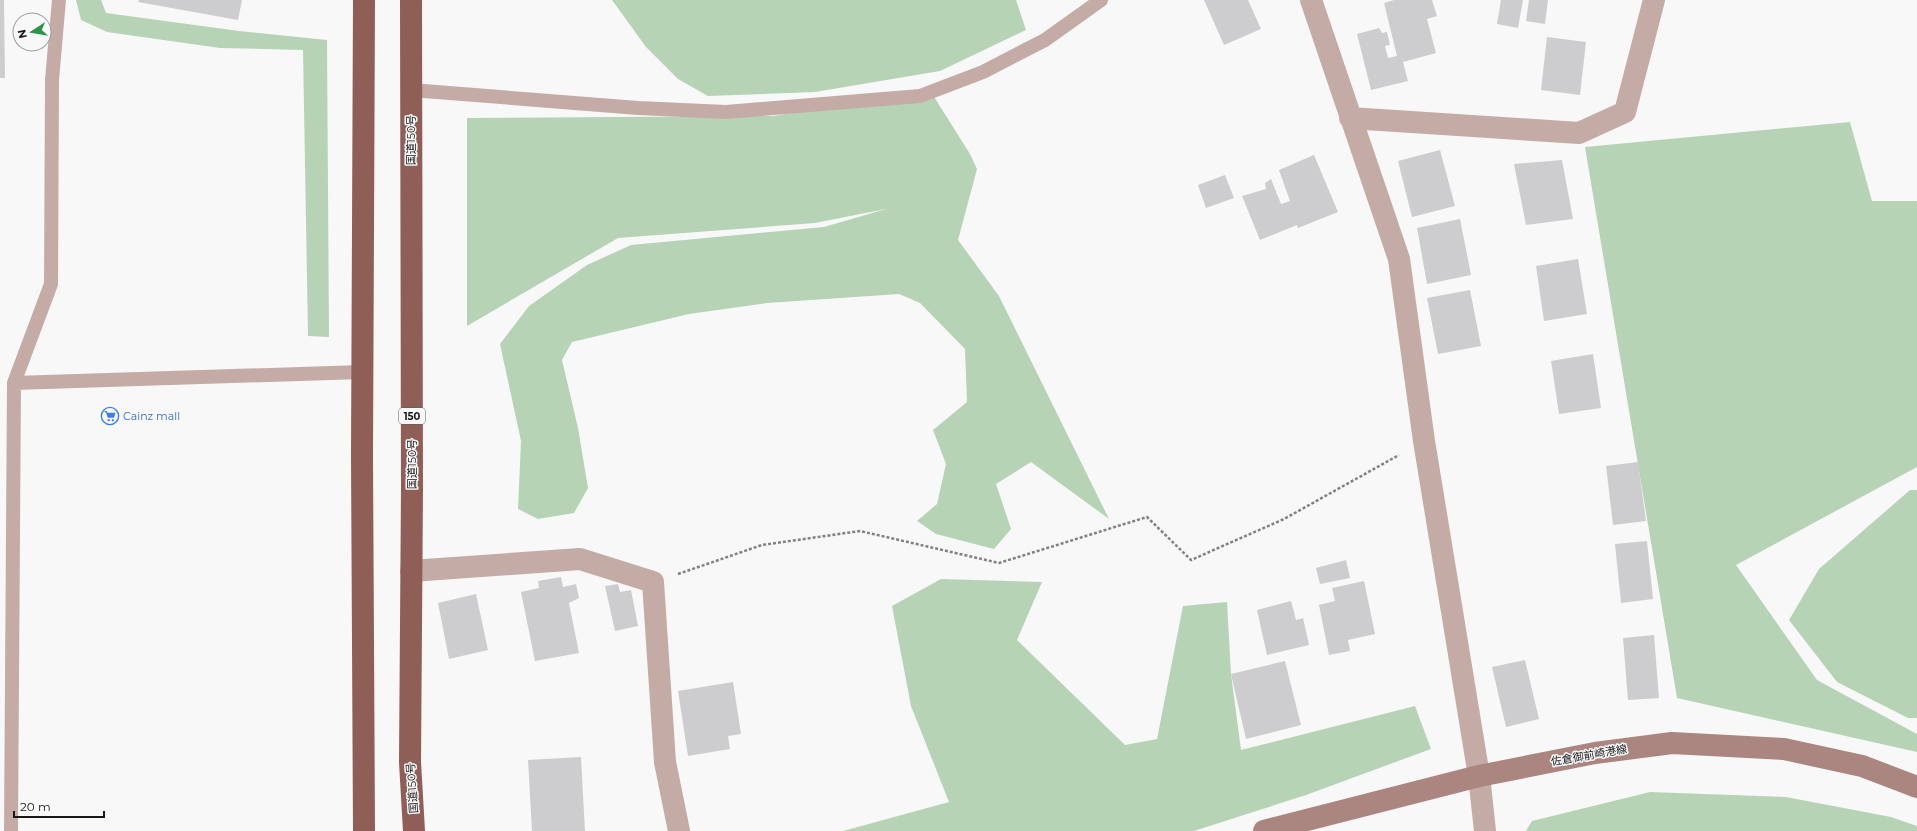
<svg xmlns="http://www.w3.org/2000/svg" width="1917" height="831" font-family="Montserrat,'Noto Sans JP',sans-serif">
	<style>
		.green { fill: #b7d3b5 }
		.building { fill: #cdcdcf }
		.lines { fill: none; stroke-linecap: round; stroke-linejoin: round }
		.path { stroke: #818182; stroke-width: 2.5; stroke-dasharray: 3 2; stroke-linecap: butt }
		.service { stroke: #c5aba6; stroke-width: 14 }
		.minor { stroke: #c5aba6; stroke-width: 22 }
		.secondary { stroke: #ab857f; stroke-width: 22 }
		.trunk { stroke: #8f5e57; stroke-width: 22 }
		.labels { text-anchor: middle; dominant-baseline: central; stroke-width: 3; stroke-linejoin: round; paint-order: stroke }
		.shield { fill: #f8f8f9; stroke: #5b5b5c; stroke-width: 1 }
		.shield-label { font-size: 10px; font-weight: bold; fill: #181819 }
		.street-label { font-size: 11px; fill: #181819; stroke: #f8f8f9 }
		.shop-label { font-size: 11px; fill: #366cbe; stroke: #f8f8f9; text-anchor: start }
	</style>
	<rect width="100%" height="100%" fill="#f8f8f9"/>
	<path class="green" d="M 76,0 L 101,0 L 106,13 L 239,31 L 327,40 L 329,337 L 308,336 L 303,50 L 220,48 L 107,32 L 81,20 Z
		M 612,0 L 1016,0 L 1026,30 L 940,71 L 815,92 L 708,96 L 678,79 L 646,47 Z
		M 931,92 L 970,154 L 977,169 L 958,240 L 999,296 L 1109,519 L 1031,462 L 996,484 L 1011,529 L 994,549 L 936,534 L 917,521 L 937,504 L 946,464 L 933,430 L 967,402 L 965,349 L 920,303 L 899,294 L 767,303 L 689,314 L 572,342 L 562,360 L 578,428 L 588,488 L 574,513 L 538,519 L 518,509 L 521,441 L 500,344 L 529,306 L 587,265 L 631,245 L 824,227 L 886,209 L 815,223 L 618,238 L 467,326 L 467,118 L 773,116 Z
		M 1850,122 L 1872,201 L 1917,201 L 1917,467 L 1736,565 L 1817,680 L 1917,734 L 1917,752 L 1677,698 L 1585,147 Z
		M 1910,490 L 1917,490 L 1917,718 L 1908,718 L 1837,682 L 1789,620 L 1819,569 Z
		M 941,579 L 1042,582 L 1017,640 L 1125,745 L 1157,739 L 1183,606 L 1227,602 L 1231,674 L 1241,750 L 1415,706 L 1431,749 L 1306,795 L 1194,831 L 843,831 L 949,802 L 911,706 L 892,606 Z
		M 1650,792 L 1786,797 L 1891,817 L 1917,826 L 1917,831 L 1526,831 L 1532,821 Z"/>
	<path class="building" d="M 0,0 L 4,0 L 5,78 L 0,78 Z
		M 139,0 L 242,0 L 238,20 L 138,2 Z
		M 1204,0 L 1248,0 L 1261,29 L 1224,45 Z
		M 1394,0 L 1432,0 L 1437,16 L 1427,19 L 1436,53 L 1403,62 L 1408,81 L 1371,90 L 1357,34 L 1379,28 L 1382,33 L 1387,32 L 1390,45 L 1385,46 L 1388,58 L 1397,56 L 1384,3 Z
		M 1501,0 L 1523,0 L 1518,28 L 1497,24 Z
		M 1529,0 L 1548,0 L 1545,24 L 1526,21 Z
		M 1547,37 L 1586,42 L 1580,95 L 1541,90 Z
		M 1440,150 L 1455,206 L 1412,217 L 1398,161 Z
		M 1314,155 L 1338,212 L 1298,228 L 1297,225 L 1260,240 L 1242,196 L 1266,189 L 1265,183 L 1271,179 L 1281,204 L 1290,201 L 1279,170 Z
		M 1562,160 L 1573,219 L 1526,225 L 1514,164 Z
		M 1225,175 L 1234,198 L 1206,208 L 1198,185 Z
		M 1460,219 L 1471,275 L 1427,284 L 1417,228 Z
		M 1578,259 L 1587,314 L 1544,321 L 1536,266 Z
		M 1470,290 L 1481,346 L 1438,354 L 1427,298 Z
		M 1593,354 L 1601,408 L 1559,414 L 1551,361 Z
		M 1638,462 L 1646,521 L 1613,525 L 1606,466 Z
		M 1647,541 L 1653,599 L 1621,603 L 1615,544 Z
		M 1346,560 L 1350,578 L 1320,584 L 1316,568 Z
		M 561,577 L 563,587 L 576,584 L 579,598 L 569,603 L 579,653 L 535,661 L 521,592 L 539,588 L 538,581 Z
		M 1364,581 L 1375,634 L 1348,640 L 1350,651 L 1329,655 L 1319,605 L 1335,601 L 1332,588 Z
		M 618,584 L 620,592 L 631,590 L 638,626 L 615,631 L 605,586 Z
		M 476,594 L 488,650 L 449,659 L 438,603 Z
		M 1291,601 L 1296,620 L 1303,618 L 1309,645 L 1267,655 L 1257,610 Z
		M 1654,635 L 1659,698 L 1628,700 L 1623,638 Z
		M 1525,660 L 1539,719 L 1506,727 L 1492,667 Z
		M 1285,661 L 1301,725 L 1246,739 L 1231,674 Z
		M 733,682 L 741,734 L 728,736 L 730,749 L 688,756 L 678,691 Z
		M 581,757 L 585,831 L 532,831 L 528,760 Z"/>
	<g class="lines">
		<path class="path" d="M 678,574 L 762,545 L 860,531 L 999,563 L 1147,517 L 1191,560 L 1284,519 L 1399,455"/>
		<path class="service" d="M 411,90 L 638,108 L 726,112 L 920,96 L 983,72 L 1045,40 L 1101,0
			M 14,383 L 362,372
			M 11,831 L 14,383 L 51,284 L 52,80 L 59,0"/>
		<path class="minor" d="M 1311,0 L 1399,259 L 1424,441 L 1479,776 L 1485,831
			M 1350,118 L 1579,133 L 1625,112 L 1654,0
			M 411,571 L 580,559 L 653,582 L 665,762 L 679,831"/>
		<path class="secondary" d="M 1264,831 L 1479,776 L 1595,753 L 1672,743 L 1784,749 L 1862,766 L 1917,787"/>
		<path class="trunk" d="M 364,0 L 362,456 L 364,831
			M 411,0 L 412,488 L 410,762 L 414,831"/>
	</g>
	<defs>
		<symbol id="supermarket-ring" viewBox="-11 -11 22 22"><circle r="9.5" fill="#f8f8f9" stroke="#3f7fe0" stroke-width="1.5"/><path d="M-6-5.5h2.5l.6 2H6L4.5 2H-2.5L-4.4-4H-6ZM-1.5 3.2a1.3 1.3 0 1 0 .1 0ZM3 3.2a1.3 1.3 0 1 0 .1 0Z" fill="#3f7fe0"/></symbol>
	</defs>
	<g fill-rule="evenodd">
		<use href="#supermarket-ring" x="100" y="406" width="20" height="20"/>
	</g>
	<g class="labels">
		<rect class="shield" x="399" y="408" width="26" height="16" rx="3"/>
		<g class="shield-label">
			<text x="412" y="416">150</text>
		</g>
		<g class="street-label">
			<text transform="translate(411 140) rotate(-90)">国道150号</text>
			<text transform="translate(412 464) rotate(-90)">国道150号</text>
			<text transform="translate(1589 755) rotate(-10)">佐倉御前崎港線</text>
			<text transform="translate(412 788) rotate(-94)">国道150号</text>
		</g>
		<g class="shop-label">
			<text x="123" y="416">Cainz mall</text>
		</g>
	</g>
	<g transform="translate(32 32) rotate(258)"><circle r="19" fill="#f8f8f9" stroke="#9e9e9f"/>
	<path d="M0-3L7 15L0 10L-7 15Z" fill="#2d9348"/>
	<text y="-6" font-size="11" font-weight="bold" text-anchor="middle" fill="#181819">N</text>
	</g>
	<path d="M14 811v6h90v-6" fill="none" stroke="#181819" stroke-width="2"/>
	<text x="20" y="811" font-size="12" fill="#181819" stroke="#f8f8f9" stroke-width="3" paint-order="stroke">20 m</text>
</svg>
